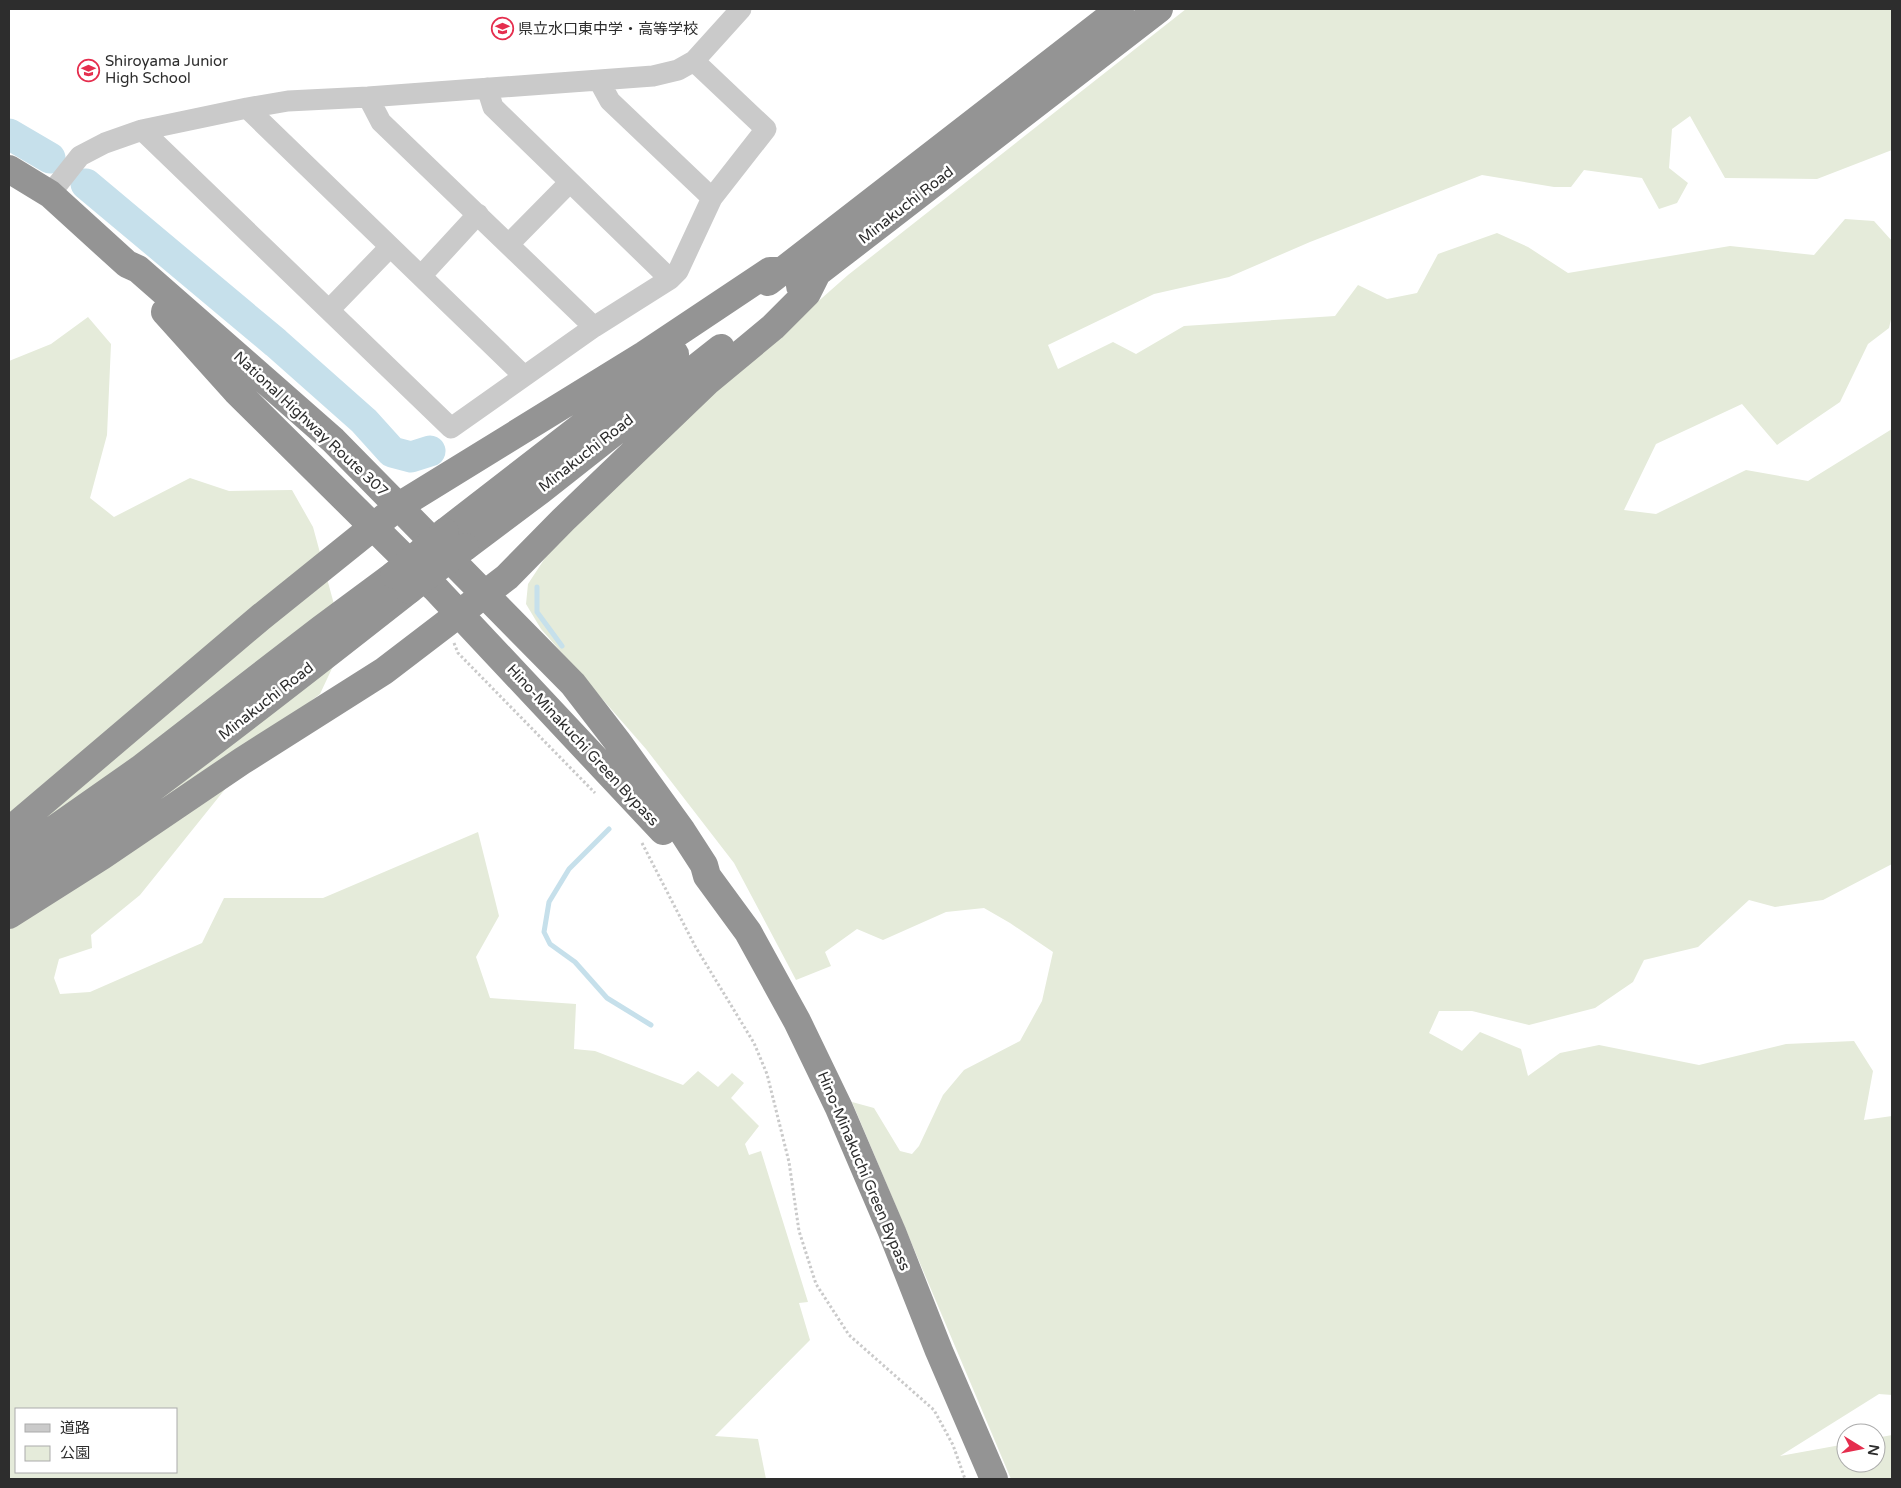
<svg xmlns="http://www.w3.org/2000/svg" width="1901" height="1488" font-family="'Varela Round','Noto Sans JP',sans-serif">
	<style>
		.green { fill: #e5ebda; fill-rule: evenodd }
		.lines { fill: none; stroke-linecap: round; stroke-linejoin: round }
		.stream { stroke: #c6e0eb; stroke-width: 5 }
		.river { stroke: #c6e0eb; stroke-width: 31 }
		.path { stroke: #cacaca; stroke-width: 3; stroke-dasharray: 2.5 2.5; stroke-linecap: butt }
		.minor { stroke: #cacaca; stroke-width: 21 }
		.highway { stroke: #949494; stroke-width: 28 }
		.highway-bridge { stroke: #949494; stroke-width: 28 }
		.labels { text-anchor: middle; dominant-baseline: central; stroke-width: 5; stroke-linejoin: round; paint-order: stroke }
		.poi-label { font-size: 15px; fill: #2d2d2d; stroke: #fff; text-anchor: start }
		.street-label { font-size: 15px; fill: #2d2d2d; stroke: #fff }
	</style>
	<rect width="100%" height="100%" fill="#fff"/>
	<path class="green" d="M 1186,9 L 1892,9 L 1892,150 L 1817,179 L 1725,178 L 1690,116 L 1672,129 L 1669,168 L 1688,183 L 1677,203 L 1659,209 L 1642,178 L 1584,170 L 1571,187 L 1554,187 L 1482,175 L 1310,242 L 1229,277 L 1154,294 L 1048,345 L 1058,369 L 1113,342 L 1136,354 L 1184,326 L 1335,316 L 1358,285 L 1387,299 L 1417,293 L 1438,254 L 1497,233 L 1528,247 L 1568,273 L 1730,246 L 1814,255 L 1845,219 L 1874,221 L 1892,241 L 1892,315 L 1889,328 L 1868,344 L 1840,402 L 1777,445 L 1742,404 L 1656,444 L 1624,510 L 1656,514 L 1746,470 L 1808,481 L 1892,429 L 1892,864 L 1823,900 L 1775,907 L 1749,900 L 1698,947 L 1644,960 L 1633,982 L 1595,1008 L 1529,1025 L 1472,1011 L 1439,1011 L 1429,1033 L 1462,1051 L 1480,1032 L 1521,1049 L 1528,1076 L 1560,1053 L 1599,1045 L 1699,1065 L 1786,1044 L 1854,1041 L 1873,1071 L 1864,1120 L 1892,1116 L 1892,1395 L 1879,1394 L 1780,1456 L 1846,1444 L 1846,1463 L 1876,1463 L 1876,1438 L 1892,1435 L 1892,1479 L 1011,1479 L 852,1102 L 874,1108 L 900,1151 L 912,1154 L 919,1146 L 943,1095 L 964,1070 L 1020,1041 L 1042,1001 L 1053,952 L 1010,923 L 984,908 L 946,912 L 883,940 L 857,929 L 825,952 L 831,966 L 796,980 L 734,863 L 646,749 L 541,629 L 526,604 L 528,584 L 547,555 L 675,428 L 848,275 Z
		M 88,317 L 111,344 L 107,435 L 90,498 L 114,517 L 190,478 L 229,491 L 292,490 L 313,527 L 338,619 L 342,647 L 320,694 L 271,732 L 140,895 L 91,935 L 92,948 L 59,959 L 54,978 L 60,994 L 90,992 L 202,943 L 224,898 L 323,898 L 478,832 L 499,916 L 476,957 L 490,998 L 576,1004 L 574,1049 L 595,1051 L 683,1085 L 698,1071 L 718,1087 L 732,1073 L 744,1083 L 731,1098 L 759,1126 L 745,1144 L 749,1155 L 761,1151 L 808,1302 L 799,1303 L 810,1340 L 715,1436 L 758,1439 L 766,1479 L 9,1479 L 9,361 L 51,344 ZM 16,1409 L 176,1409 L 176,1472 L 16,1472 Z"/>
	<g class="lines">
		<path class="stream" d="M 537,587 L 537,612 L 562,646
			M 609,829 L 569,869 L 549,902 L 544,932 L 550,944 L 575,962 L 607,998 L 651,1025"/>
		<path class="river" d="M 9,134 L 50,158
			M 86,184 L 276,343 L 364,421 L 392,452 L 411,457 L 430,451"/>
		<path class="path" d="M 454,643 L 458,653 L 595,793
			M 642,843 L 695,946 L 754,1043 L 767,1074 L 789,1162 L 799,1231 L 816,1284 L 849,1335 L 934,1410 L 953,1445 L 965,1479"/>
		<path class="minor" d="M 599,81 L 610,101 L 712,198
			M 487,88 L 493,107 L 670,279
			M 368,97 L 381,122 L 594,327
			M 247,108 L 524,376
			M 142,130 L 451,428 L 594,327 L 670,279 L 678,271 L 712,198 L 766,129 L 694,61
			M 50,194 L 80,156 L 105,143 L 142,130 L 247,108 L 288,101 L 368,97 L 653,76 L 678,70 L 694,61 L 741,9
			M 509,244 L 570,182
			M 421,276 L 478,214
			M 329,310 L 390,247"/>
		<path class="highway" d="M 9,169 L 50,194 L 127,264 L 138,269 L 333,440 L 573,684 L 617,741 L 682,831 L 704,865 L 707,876 L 748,932 L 797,1021 L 839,1108 L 892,1232 L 939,1351 L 994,1479
			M 768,282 L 1120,9
			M 800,286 L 1159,9
			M 165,312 L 236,391 L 435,588 L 663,831
			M 445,532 L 675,354
			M 465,547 L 541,490 L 721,348
			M 9,831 L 261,617 L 399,506 L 644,355 L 770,271 L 782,271
			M 9,861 L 140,769 L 321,629 L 394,575
			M 9,892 C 146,796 278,693 409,590
			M 9,915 L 102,856 L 242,761 L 384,671 L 507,577 L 563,520 L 708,381 L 773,327 L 807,293 L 816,275"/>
		<path class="highway-bridge" d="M 394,575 L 445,532
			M 409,590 L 465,547"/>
	</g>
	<defs>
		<symbol id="school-ring" viewBox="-11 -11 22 22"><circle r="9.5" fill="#fff" stroke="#e52e4e" stroke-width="1.5"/><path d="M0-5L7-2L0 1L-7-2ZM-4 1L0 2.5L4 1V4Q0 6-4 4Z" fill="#e52e4e"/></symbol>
	</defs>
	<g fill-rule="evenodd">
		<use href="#school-ring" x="490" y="16" width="25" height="25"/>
		<use href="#school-ring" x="76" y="58" width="25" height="25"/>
	</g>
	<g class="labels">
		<g class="poi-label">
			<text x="518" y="29">県立水口東中学・高等学校</text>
			<text x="105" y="61">Shiroyama Junior<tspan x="105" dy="17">High School</tspan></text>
		</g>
		<g class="street-label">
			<text transform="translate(906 205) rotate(-38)">Minakuchi Road</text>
			<text transform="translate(311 424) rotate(43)">National Highway Route 307</text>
			<text transform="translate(586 453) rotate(-38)">Minakuchi Road</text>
			<text transform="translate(266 701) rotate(-38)">Minakuchi Road</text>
			<text transform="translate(583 745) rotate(47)">Hino-Minakuchi Green Bypass</text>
			<text transform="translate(864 1171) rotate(67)">Hino-Minakuchi Green Bypass</text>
		</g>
	</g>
	<rect width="1901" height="1488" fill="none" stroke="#2d2d2d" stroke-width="20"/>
	<rect x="15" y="1408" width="162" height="65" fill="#ffffff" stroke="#ababab"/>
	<rect x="25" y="1424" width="25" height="8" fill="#cacaca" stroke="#ababab"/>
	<text x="60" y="1433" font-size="15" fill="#2d2d2d">道路</text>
	<rect x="25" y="1446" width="25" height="15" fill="#e5ebda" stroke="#ababab"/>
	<text x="60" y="1458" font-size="15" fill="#2d2d2d">公園</text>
	<g transform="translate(1861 1448) rotate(100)"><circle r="24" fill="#ffffff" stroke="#ababab"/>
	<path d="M0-4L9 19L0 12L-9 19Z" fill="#e52e4e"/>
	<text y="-8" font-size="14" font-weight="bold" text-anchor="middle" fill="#2d2d2d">N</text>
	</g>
</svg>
